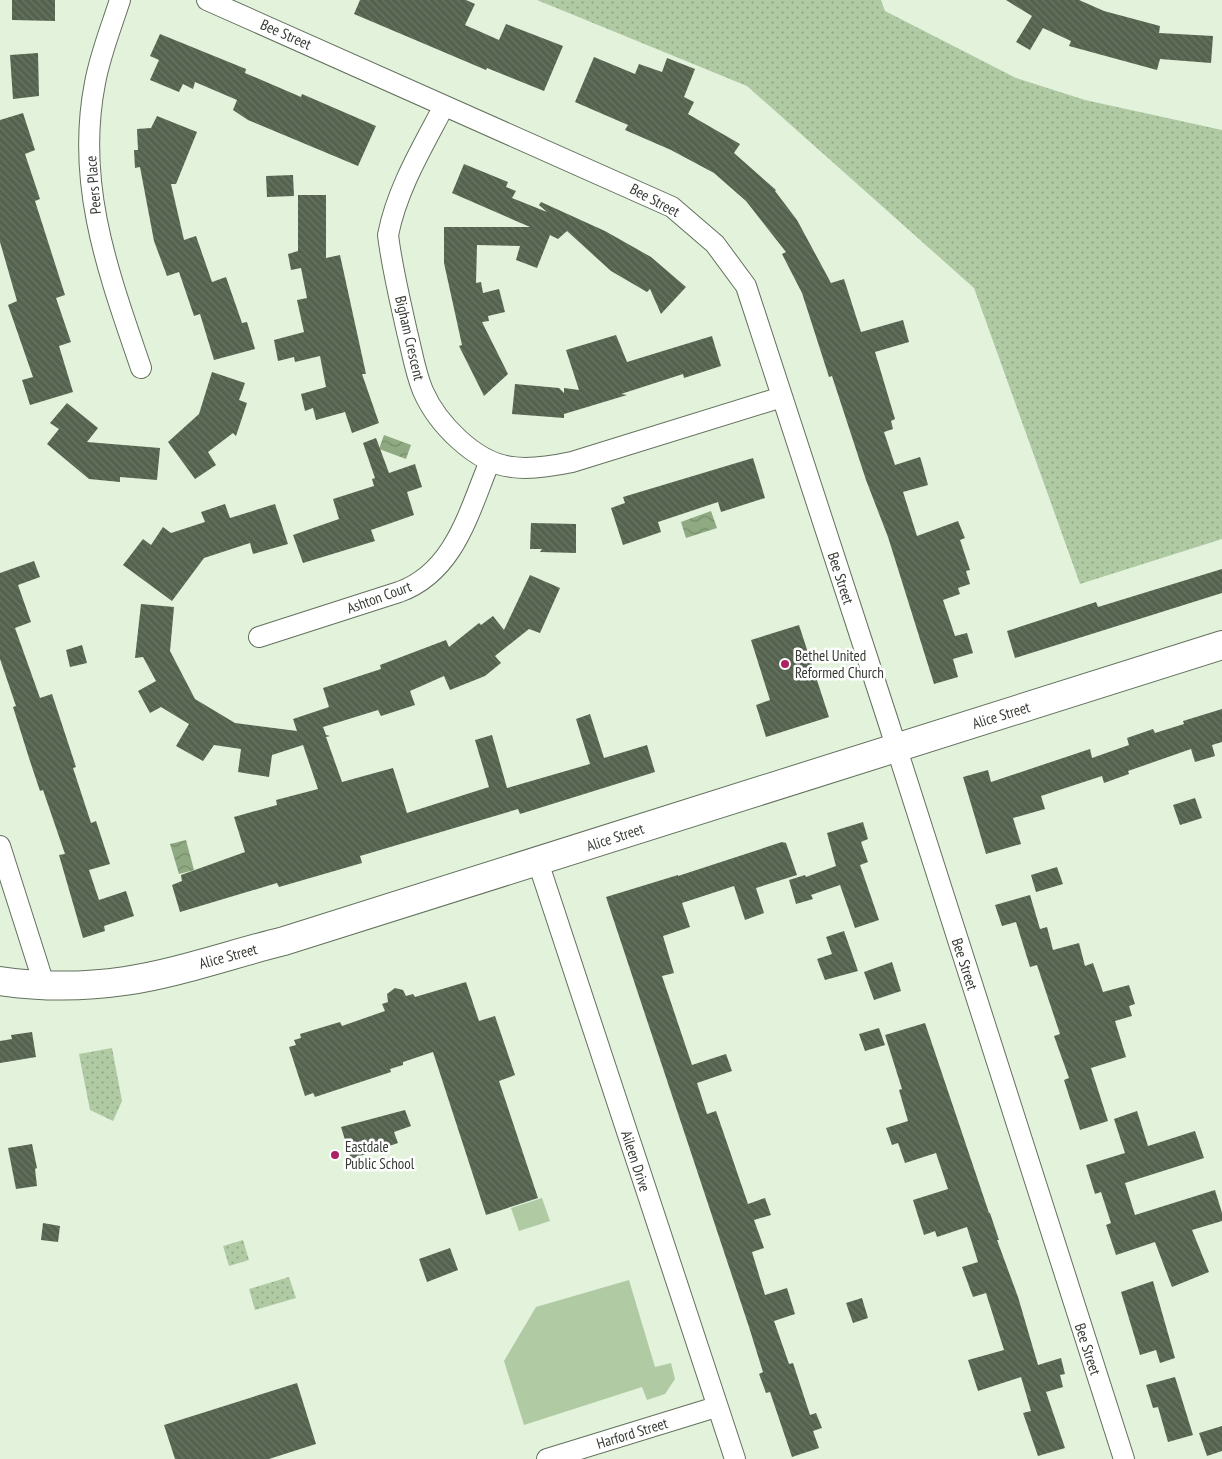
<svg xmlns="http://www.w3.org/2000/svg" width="1222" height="1459" font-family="'PT Sans Narrow',sans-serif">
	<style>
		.grass { fill: #b0caa4 }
		.park { fill: url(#park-dots) }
		.water { fill: url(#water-waves) }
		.building { fill: url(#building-back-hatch) }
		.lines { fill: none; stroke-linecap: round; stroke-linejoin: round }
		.street-casing { stroke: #63715d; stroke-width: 22 }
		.secondary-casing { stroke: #63715d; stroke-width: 30 }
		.street { stroke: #fff; stroke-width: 20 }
		.secondary { stroke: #fff; stroke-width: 28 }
		.poi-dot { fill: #ab2163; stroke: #fff; stroke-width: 2 }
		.labels { text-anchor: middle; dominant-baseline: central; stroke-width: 5; stroke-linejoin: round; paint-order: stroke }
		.street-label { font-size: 15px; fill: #363c33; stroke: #fff }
		.poi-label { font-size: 15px; fill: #363c33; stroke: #fff; text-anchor: start }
	</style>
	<defs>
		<pattern id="park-dots" width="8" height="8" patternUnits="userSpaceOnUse" patternTransform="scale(1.25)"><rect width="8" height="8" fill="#b0caa4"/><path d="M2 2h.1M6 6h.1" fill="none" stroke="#90a586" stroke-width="1.8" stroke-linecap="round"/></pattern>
		<pattern id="water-waves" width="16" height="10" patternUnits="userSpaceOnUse" patternTransform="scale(1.25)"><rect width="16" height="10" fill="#8faa82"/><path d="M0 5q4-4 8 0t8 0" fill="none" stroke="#768c6b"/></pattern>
		<pattern id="building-back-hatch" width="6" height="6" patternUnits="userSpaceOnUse" patternTransform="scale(1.25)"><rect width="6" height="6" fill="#54624e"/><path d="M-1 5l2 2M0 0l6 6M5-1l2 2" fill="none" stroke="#6a7665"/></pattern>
	</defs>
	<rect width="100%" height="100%" fill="#e2f2db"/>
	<path class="grass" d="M 542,1198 L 550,1221 L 519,1231 L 511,1208 Z
		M 629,1280 L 655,1367 L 671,1363 L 675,1379 L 665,1394 L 647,1400 L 642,1387 L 524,1425 L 504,1361 L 536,1307 Z"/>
	<path class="park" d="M 537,0 L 881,0 L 885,11 L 1016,78 L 1085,100 L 1222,130 L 1222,539 L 1080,584 L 974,288 L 747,86 Z
		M 112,1048 L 122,1101 L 113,1121 L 90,1110 L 79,1054 Z
		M 243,1240 L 249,1260 L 229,1266 L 223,1246 Z
		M 289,1277 L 296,1298 L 255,1310 L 249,1289 Z"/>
	<path class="water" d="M 384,435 L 411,445 L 406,459 L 379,449 Z
		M 711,511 L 717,528 L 686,538 L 681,522 Z
		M 186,840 L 194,870 L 179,874 L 170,844 Z"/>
	<path class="building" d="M 12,0 L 55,0 L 55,21 L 12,20 Z
		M 360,0 L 466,0 L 475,4 L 465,25 L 499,40 L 506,24 L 563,46 L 544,91 L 487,68 L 486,70 L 354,14 Z
		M 1006,0 L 1079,0 L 1104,11 L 1160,26 L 1159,33 L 1213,36 L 1211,63 L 1160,59 L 1157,70 L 1069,46 L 1071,41 L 1043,28 L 1030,50 L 1016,42 L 1032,16 Z
		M 160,34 L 246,69 L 245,73 L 301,97 L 302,94 L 376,126 L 358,166 L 248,120 L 233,110 L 237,100 L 195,82 L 193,89 L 183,84 L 179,92 L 150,80 L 159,60 L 150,56 Z
		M 38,53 L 39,96 L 13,99 L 10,55 Z
		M 594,57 L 635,74 L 639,64 L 662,72 L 667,58 L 695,69 L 684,97 L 694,102 L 688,114 L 740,144 L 734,153 L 776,190 L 775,191 L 797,220 L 831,283 L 844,279 L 861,332 L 903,320 L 909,342 L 875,352 L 895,419 L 891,421 L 893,429 L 884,432 L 895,465 L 920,457 L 922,463 L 928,485 L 903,492 L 917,536 L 958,521 L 965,538 L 960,540 L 970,570 L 966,571 L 970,584 L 958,588 L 960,594 L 943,600 L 955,636 L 967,633 L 973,653 L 953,659 L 958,677 L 934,684 L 888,537 L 866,480 L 832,376 L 829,377 L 802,293 L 782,254 L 786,252 L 746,201 L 714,173 L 671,150 L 625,130 L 628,125 L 575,102 Z
		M 23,113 L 35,150 L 25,154 L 40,199 L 35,201 L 65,295 L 56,298 L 71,342 L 59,346 L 73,392 L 30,405 L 22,380 L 33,377 L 8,305 L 17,301 L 0,242 L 0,120 Z
		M 157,116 L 197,132 L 176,184 L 171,184 L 184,240 L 196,236 L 212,282 L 226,277 L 242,323 L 247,322 L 255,349 L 214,360 L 200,314 L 194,316 L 179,272 L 167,276 L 154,241 L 140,167 L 135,168 L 134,150 L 138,150 L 137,129 L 151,128 Z
		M 464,164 L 508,182 L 506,187 L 516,191 L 512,198 L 547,212 L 539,205 L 541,202 L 605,231 L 651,257 L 686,287 L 661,314 L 650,289 L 647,292 L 611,271 L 567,231 L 558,239 L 550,235 L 537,268 L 516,260 L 520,246 L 477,245 L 476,283 L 481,282 L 483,293 L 499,289 L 505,312 L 488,316 L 489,321 L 482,322 L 508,374 L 484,396 L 459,346 L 462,345 L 444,263 L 444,227 L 530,227 L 452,193 Z
		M 293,175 L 294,196 L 267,197 L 266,176 Z
		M 298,195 L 326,195 L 326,258 L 340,255 L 366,374 L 362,374 L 379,423 L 352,433 L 345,412 L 316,420 L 313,408 L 305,411 L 301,394 L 326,387 L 320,356 L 295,362 L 294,357 L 278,361 L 274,340 L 304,332 L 297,300 L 307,298 L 301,268 L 291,270 L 288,254 L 298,251 Z
		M 616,335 L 627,362 L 712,336 L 721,366 L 684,378 L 683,374 L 621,394 L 627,395 L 564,414 L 564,418 L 512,414 L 515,384 L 559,388 L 564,393 L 564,388 L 579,390 L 566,350 Z
		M 212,372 L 245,383 L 239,400 L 247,403 L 236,436 L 233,433 L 208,452 L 216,465 L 195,479 L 168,442 L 199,414 Z
		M 67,403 L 98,428 L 87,442 L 160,448 L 157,480 L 120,477 L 120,482 L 89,479 L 47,444 L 59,429 L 50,423 Z
		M 376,438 L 389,473 L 415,464 L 422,487 L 407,492 L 414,515 L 371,530 L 375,541 L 303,563 L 293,535 L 339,519 L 333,499 L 374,486 L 372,479 L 375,478 L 363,443 Z
		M 753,458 L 765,498 L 721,512 L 718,502 L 658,522 L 661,532 L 623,545 L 611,508 L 625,503 L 623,497 Z
		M 225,504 L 230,518 L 275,504 L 288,544 L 253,554 L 250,543 L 204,558 L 172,601 L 123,565 L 143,539 L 151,545 L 163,527 L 171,533 L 205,522 L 201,512 Z
		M 531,523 L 576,524 L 576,553 L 540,552 L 542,549 L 530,549 Z
		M 34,561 L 40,577 L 18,585 L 31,622 L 15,628 L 40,698 L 52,694 L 76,767 L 73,768 L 91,823 L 96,821 L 110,864 L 89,870 L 99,900 L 126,891 L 134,916 L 104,926 L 105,931 L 83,938 L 59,855 L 65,854 L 43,790 L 40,791 L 29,758 L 13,707 L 16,706 L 0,659 L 0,573 Z
		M 1222,569 L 1222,593 L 1015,658 L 1007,631 L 1096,602 L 1098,607 Z
		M 530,575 L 560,588 L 540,633 L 529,629 L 495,656 L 501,663 L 485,676 L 450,690 L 444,676 L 410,691 L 415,705 L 381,716 L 378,710 L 323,727 L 326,735 L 330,736 L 326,737 L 342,782 L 393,768 L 407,813 L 489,787 L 475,740 L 492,735 L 507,788 L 590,764 L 576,719 L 590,714 L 604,758 L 647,745 L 655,772 L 520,814 L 518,809 L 360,856 L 362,863 L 279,887 L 277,883 L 180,912 L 172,885 L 182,881 L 181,875 L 245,852 L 234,817 L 277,805 L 276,800 L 318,789 L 303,745 L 272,755 L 269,777 L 238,772 L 241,749 L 214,745 L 203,761 L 176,746 L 189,724 L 161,707 L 150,713 L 138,691 L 156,681 L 143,657 L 135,658 L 141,604 L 174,607 L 170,651 L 195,699 L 235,723 L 297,731 L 293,719 L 329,707 L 323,688 L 381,669 L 380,665 L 446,640 L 449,647 L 479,623 L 481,625 L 493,616 L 504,630 Z
		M 799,625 L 829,717 L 766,737 L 756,705 L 770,700 L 751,640 Z
		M 82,645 L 87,663 L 70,667 L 66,650 Z
		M 1222,709 L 1222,742 L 1212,745 L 1215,756 L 1195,762 L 1191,749 L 1128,771 L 1129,774 L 1104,783 L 1102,776 L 1041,796 L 1045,809 L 1013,818 L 1021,844 L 986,854 L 963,777 L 988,770 L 991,782 L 1090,749 L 1092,758 L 1129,745 L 1127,738 L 1153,729 L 1155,733 L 1184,724 L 1183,721 Z
		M 1195,798 L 1202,818 L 1180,825 L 1173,805 Z
		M 863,822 L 868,839 L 861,842 L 868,862 L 860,865 L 879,920 L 855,928 L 840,885 L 811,895 L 813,899 L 796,904 L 789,880 L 805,875 L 806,877 L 836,866 L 827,833 Z
		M 782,842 L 786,843 L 797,875 L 756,888 L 764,913 L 745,920 L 734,886 L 682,903 L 690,927 L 663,936 L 674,973 L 662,976 L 692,1065 L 726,1054 L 732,1071 L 697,1083 L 707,1114 L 716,1111 L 748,1204 L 765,1198 L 771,1215 L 754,1220 L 764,1248 L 752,1252 L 765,1295 L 787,1288 L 795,1314 L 774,1321 L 789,1364 L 793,1363 L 810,1415 L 816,1413 L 822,1428 L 813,1431 L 819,1448 L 792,1457 L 770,1392 L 766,1393 L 759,1374 L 763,1372 L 749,1327 L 606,897 L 678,875 L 678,876 Z
		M 1057,867 L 1063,884 L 1036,892 L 1031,875 Z
		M 1030,895 L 1040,929 L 1047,927 L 1053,950 L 1079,943 L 1085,966 L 1093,963 L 1103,992 L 1129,985 L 1135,1004 L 1129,1006 L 1132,1016 L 1115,1021 L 1126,1057 L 1091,1068 L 1108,1121 L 1080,1130 L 1064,1080 L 1069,1078 L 1054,1036 L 1060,1034 L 1037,965 L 1030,967 L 1016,922 L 1002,926 L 995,905 Z
		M 844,931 L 858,971 L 825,980 L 817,959 L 832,954 L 826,937 Z
		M 892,962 L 901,991 L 874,1000 L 864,972 Z
		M 466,982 L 479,1021 L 495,1016 L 515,1075 L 499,1081 L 538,1198 L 486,1215 L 433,1052 L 403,1062 L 403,1065 L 390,1069 L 391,1072 L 315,1097 L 313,1093 L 305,1096 L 289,1047 L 296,1045 L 294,1040 L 301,1038 L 300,1034 L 340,1022 L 342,1026 L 385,1011 L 382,1004 L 388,1002 L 387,994 L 395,988 L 403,990 L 406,996 L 413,994 L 415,997 Z
		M 925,1023 L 989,1213 L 990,1213 L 999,1240 L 997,1240 L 1018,1297 L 1038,1365 L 1061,1358 L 1065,1374 L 1060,1375 L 1063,1387 L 1046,1392 L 1065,1448 L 1038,1456 L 1023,1413 L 1031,1411 L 1021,1377 L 978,1391 L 968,1360 L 1004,1350 L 986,1293 L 973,1297 L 962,1267 L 978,1262 L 967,1227 L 937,1237 L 935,1231 L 924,1235 L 913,1200 L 948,1189 L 936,1153 L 905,1163 L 898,1143 L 892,1145 L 886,1128 L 908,1121 L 899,1090 L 902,1089 L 885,1035 Z
		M 879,1028 L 885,1045 L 865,1051 L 859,1034 Z
		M 32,1032 L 36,1057 L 0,1063 L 0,1041 L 12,1039 L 11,1035 Z
		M 405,1110 L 411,1126 L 394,1132 L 398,1143 L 351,1159 L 341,1127 Z
		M 1137,1111 L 1148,1146 L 1195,1131 L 1204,1158 L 1125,1183 L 1135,1215 L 1215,1190 L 1222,1213 L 1222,1221 L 1192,1230 L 1209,1272 L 1172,1287 L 1155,1242 L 1116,1255 L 1106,1225 L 1111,1223 L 1101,1192 L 1095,1194 L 1086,1165 L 1125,1153 L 1114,1119 Z
		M 32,1144 L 37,1168 L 35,1169 L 37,1186 L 16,1189 L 8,1148 Z
		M 43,1223 L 60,1226 L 58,1242 L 41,1240 Z
		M 450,1248 L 458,1270 L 427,1282 L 419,1259 Z
		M 1153,1281 L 1175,1358 L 1160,1363 L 1156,1350 L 1140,1355 L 1121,1292 Z
		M 862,1298 L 868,1318 L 853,1323 L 846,1303 Z
		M 1175,1377 L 1193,1435 L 1168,1442 L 1158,1407 L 1153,1408 L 1146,1385 Z
		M 297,1383 L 316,1444 L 269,1459 L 175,1459 L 164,1425 Z
		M 1222,1426 L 1222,1451 L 1207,1456 L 1199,1433 Z"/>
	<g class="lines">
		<defs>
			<path id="street" d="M 120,0 C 111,28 100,55 95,83 C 75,185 109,274 141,368
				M 207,0 L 672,207 L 715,244 L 746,286 L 887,718 L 1124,1459
				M 444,106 C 422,148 397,189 388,235 C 392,268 400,300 407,332 C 412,351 415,372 423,391 C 437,423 475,463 512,467 C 531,470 553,466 572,462 L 782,397
				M 259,637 L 399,592 C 455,572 469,511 490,461
				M 0,846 L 44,984
				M 538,862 L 735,1459
				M 547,1459 L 716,1407"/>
			<path id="secondary" d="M 0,981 C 41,987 84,987 125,981 C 179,973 231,954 284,941 L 1222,645"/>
		</defs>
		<use href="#street" class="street-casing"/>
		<use href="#secondary" class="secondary-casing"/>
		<use href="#street" class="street"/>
		<use href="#secondary" class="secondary"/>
	</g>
	<g class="poi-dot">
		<circle cx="785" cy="664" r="5"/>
		<circle cx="335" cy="1155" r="5"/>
	</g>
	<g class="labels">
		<g class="street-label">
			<text transform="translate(286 34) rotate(24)">Bee Street</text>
			<text transform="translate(93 185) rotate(-95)">Peers Place</text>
			<text transform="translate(655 200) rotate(28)">Bee Street</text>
			<text transform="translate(410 338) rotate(77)">Bigham Crescent</text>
			<text transform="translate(841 578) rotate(72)">Bee Street</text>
			<text transform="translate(379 597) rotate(-20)">Ashton Court</text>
			<text transform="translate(1001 715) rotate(-17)">Alice Street</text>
			<text transform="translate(615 837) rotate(-18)">Alice Street</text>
			<text transform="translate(228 956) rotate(-15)">Alice Street</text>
			<text transform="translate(965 964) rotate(72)">Bee Street</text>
			<text transform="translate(636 1161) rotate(72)">Aileen Drive</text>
			<text transform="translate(1088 1349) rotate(72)">Bee Street</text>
			<text transform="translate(632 1433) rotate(-17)">Harford Street</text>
		</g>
		<g class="poi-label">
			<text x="795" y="655">Bethel United<tspan x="795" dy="17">Reformed Church</tspan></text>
			<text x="345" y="1146">Eastdale<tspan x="345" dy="17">Public School</tspan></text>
		</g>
	</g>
</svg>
